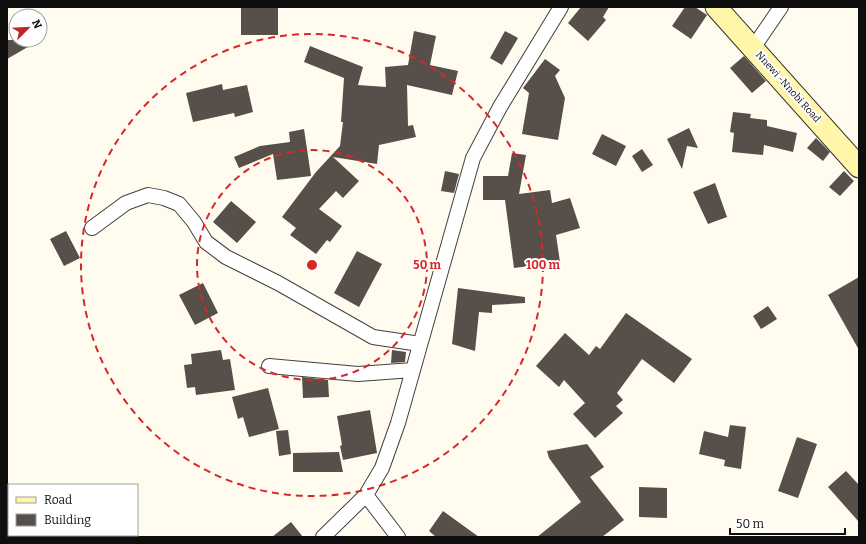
<svg xmlns="http://www.w3.org/2000/svg" width="866" height="544" font-family="Bitter,serif">
	<style>
		.building { fill: #564f4a }
		.lines { fill: none; stroke-linecap: round; stroke-linejoin: round }
		.minor-casing { stroke: #414141; stroke-width: 16 }
		.secondary-casing { stroke: #303030; stroke-width: 23 }
		.minor { stroke: #fff; stroke-width: 14 }
		.secondary { stroke: #fff6aa; stroke-width: 21 }
		.ring { fill: none; stroke: #d62828; stroke-width: 2; stroke-dasharray: 7 5 }
		.labels { text-anchor: middle; dominant-baseline: central; stroke-width: 4; stroke-linejoin: round; paint-order: stroke }
		.street-label { font-size: 10px; fill: #0e0e0e; stroke: #fff }
		.centre { fill: #d62828; stroke: #fff; stroke-width: 2 }
		.ring-label { font-size: 12px; text-anchor: middle; font-weight: bold; fill: #d62828; stroke: #fff; stroke-width: 4; stroke-linejoin: round; paint-order: stroke }
	</style>
	<rect width="100%" height="100%" fill="#fffcef"/>
	<path class="building" d="M 241,7 L 278,7 L 278,35 L 241,35 Z
		M 581,7 L 609,7 L 603,17 L 606,20 L 588,41 L 568,23 Z
		M 685,7 L 695,7 L 707,15 L 691,39 L 672,26 Z
		M 414,31 L 436,36 L 430,65 L 458,71 L 452,95 L 407,85 L 408,126 L 413,125 L 416,137 L 379,145 L 377,164 L 333,157 L 359,181 L 343,198 L 336,191 L 319,209 L 342,226 L 330,242 L 327,240 L 316,254 L 290,235 L 296,228 L 282,217 L 316,172 L 340,146 L 343,122 L 341,122 L 344,78 L 304,62 L 310,46 L 363,67 L 358,85 L 386,87 L 385,67 L 408,65 Z
		M 505,31 L 518,38 L 502,65 L 490,58 Z
		M 7,40 L 40,40 L 7,59 Z
		M 744,56 L 766,81 L 752,93 L 730,68 Z
		M 545,59 L 560,70 L 555,76 L 565,98 L 558,140 L 522,134 L 529,93 L 523,88 Z
		M 222,84 L 223,90 L 247,85 L 253,112 L 235,117 L 234,113 L 193,122 L 186,93 Z
		M 733,112 L 751,114 L 750,118 L 767,120 L 767,126 L 797,133 L 793,152 L 764,145 L 763,155 L 732,152 L 734,133 L 730,132 Z
		M 689,128 L 698,148 L 687,146 L 682,169 L 667,139 Z
		M 304,129 L 311,176 L 277,180 L 273,154 L 239,168 L 234,157 L 260,146 L 290,142 L 289,132 Z
		M 602,134 L 626,146 L 616,166 L 592,154 Z
		M 816,138 L 830,152 L 823,161 L 807,148 Z
		M 642,149 L 653,165 L 642,172 L 632,156 Z
		M 512,153 L 526,155 L 519,194 L 550,190 L 552,203 L 570,198 L 580,228 L 556,235 L 560,262 L 514,268 L 505,200 L 483,200 L 483,176 L 508,176 Z
		M 445,171 L 459,174 L 454,193 L 441,191 Z
		M 844,171 L 854,181 L 840,196 L 829,187 Z
		M 715,183 L 727,217 L 708,224 L 693,192 Z
		M 231,201 L 256,222 L 237,243 L 213,222 Z
		M 66,231 L 80,258 L 64,266 L 50,239 Z
		M 357,251 L 382,264 L 359,307 L 334,293 Z
		M 859,277 L 859,350 L 828,295 Z
		M 203,283 L 218,313 L 195,325 L 179,295 Z
		M 458,288 L 525,297 L 525,303 L 492,305 L 492,313 L 479,312 L 475,351 L 452,344 Z
		M 768,306 L 777,319 L 761,329 L 753,316 Z
		M 626,313 L 692,359 L 674,383 L 642,359 L 617,393 L 623,400 L 616,406 L 623,413 L 595,438 L 573,414 L 585,403 L 564,380 L 559,387 L 536,366 L 565,333 L 589,355 L 596,346 L 600,349 Z
		M 221,350 L 223,360 L 230,359 L 235,390 L 196,395 L 195,387 L 187,388 L 184,365 L 192,364 L 191,354 Z
		M 392,350 L 406,352 L 405,362 L 391,363 Z
		M 302,377 L 328,380 L 329,397 L 303,398 Z
		M 268,388 L 279,429 L 249,437 L 243,417 L 238,419 L 232,397 Z
		M 370,410 L 377,453 L 343,460 L 340,446 L 342,445 L 337,416 Z
		M 730,425 L 746,427 L 741,469 L 724,466 L 725,460 L 699,454 L 704,431 L 728,437 Z
		M 288,430 L 291,454 L 279,456 L 276,431 Z
		M 797,437 L 817,444 L 798,498 L 778,491 Z
		M 587,444 L 604,467 L 590,477 L 624,520 L 602,537 L 537,537 L 581,502 L 549,458 L 547,451 Z
		M 339,452 L 343,472 L 293,472 L 293,453 Z
		M 846,471 L 859,485 L 859,522 L 828,487 Z
		M 639,487 L 667,488 L 667,518 L 639,517 Z
		M 443,511 L 479,537 L 436,537 L 429,531 Z
		M 291,522 L 303,537 L 272,537 Z"/>
	<g class="lines">
		<defs>
			<path id="minor" d="M 753,48 L 781,7
				M 92,228 L 126,203 L 148,195 L 164,198 L 179,204 L 194,222 L 206,242 L 226,257 L 278,283 L 373,337 L 420,344
				M 269,366 L 358,374 L 413,370
				M 366,495 L 398,537
				M 323,537 L 366,495 L 382,468 L 398,423 L 473,158 L 500,107 L 561,7"/>
			<path id="secondary" d="M 716,7 L 859,167"/>
		</defs>
		<use href="#minor" class="minor-casing"/>
		<use href="#secondary" class="secondary-casing"/>
		<use href="#minor" class="minor"/>
		<use href="#secondary" class="secondary"/>
	</g>
	<g class="ring">
		<circle cx="312" cy="265" r="115"/>
		<circle cx="312" cy="265" r="231"/>
	</g>
	<g class="labels">
		<g class="street-label">
			<text transform="translate(788 87) rotate(48)">Nnewi -Nnobi Road</text>
		</g>
	</g>
	<circle cx="312" cy="265" r="6" class="centre"/>
	<g class="ring-label">
		<text x="427" y="269">50 m</text>
		<text x="543" y="269">100 m</text>
	</g>
	<rect width="866" height="544" fill="none" stroke="#0e0e0e" stroke-width="16"/>
	<rect x="8" y="484" width="130" height="52" fill="#ffffff" stroke="#9f9f9f"/>
	<rect x="16" y="497" width="20" height="6" fill="#fff6aa" stroke="#9f9f9f"/>
	<text x="44" y="504" font-size="12" fill="#0e0e0e">Road</text>
	<rect x="16" y="514" width="20" height="12" fill="#564f4a" stroke="#9f9f9f"/>
	<text x="44" y="524" font-size="12" fill="#0e0e0e">Building</text>
	<g transform="translate(28 28) rotate(66)"><circle r="19" fill="#ffffff" stroke="#9f9f9f"/>
	<path d="M0-3L7 15L0 10L-7 15Z" fill="#be262b"/>
	<text y="-6" font-size="11" font-weight="bold" text-anchor="middle" fill="#0e0e0e">N</text>
	</g>
	<path d="M730 528v6h115v-6" fill="none" stroke="#0e0e0e" stroke-width="2"/>
	<text x="736" y="528" font-size="12" fill="#0e0e0e" stroke="#ffffff" stroke-width="3" paint-order="stroke">50 m</text>
</svg>
